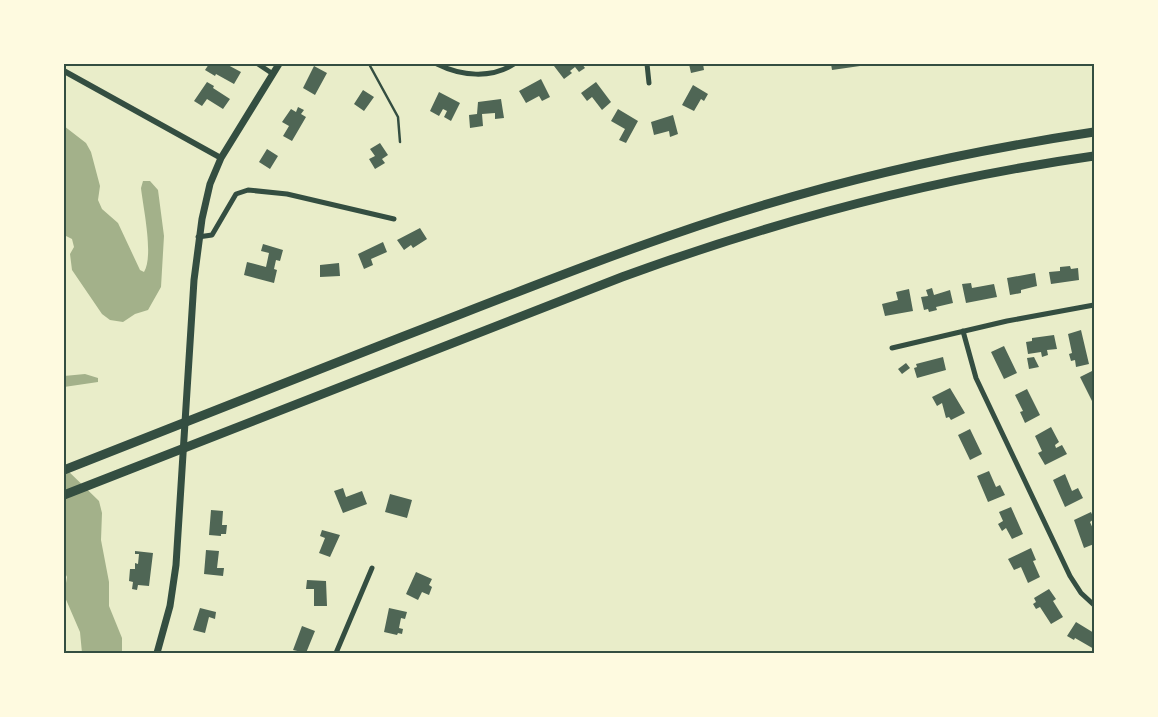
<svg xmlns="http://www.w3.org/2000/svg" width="1158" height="717" font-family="Lora,serif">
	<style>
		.water { fill: #a3b18a }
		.building { fill: #4f6655 }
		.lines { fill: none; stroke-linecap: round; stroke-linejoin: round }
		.service { stroke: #344e41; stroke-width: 2.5 }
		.minor { stroke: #344e41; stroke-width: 5 }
		.tertiary { stroke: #344e41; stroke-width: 6 }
		.secondary { stroke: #344e41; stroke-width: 7 }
		.motorway { stroke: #344e41; stroke-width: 9 }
		.neatline { fill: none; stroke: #344e41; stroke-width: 2 }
	</style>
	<rect width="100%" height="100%" fill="#e9edc9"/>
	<path class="water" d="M 64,126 L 86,143 L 91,152 L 100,186 L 98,200 L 102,209 L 118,223 L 140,270 L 144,272 C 154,256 143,207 141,188 L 143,181 L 150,181 L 158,190 L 164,236 L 161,287 L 148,310 L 135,314 L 123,322 L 110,320 L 102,314 L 72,270 L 70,254 L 74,247 L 72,239 L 64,235 Z
		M 85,374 L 98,378 L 98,382 L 64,387 L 64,376 Z
		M 64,467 L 99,501 L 102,513 L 101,540 L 109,582 L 109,606 L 122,638 L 122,653 L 82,653 L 80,632 L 64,595 L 67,577 L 64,571 Z"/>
	<path class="building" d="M 209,64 L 226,64 L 241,72 L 234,84 L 216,74 L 215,76 L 205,70 Z
		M 557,64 L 582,64 L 585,68 L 579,72 L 575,67 L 570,71 L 572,73 L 564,79 L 554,66 Z
		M 689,64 L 703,64 L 704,70 L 691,73 Z
		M 831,64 L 860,64 L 860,66 L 832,70 Z
		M 314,66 L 327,73 L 315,95 L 303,88 Z
		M 541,79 L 550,97 L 542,101 L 539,96 L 526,103 L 519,91 Z
		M 207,82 L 214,86 L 213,88 L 230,99 L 223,109 L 207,99 L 202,106 L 194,101 Z
		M 596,82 L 611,102 L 602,110 L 592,97 L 587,101 L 581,93 Z
		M 693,85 L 708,94 L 704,101 L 701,99 L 694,111 L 682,105 Z
		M 363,90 L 374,97 L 364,111 L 354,104 Z
		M 439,92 L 460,103 L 451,121 L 444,117 L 447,111 L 443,109 L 439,116 L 430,111 Z
		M 501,99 L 504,118 L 495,119 L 495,113 L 482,114 L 483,126 L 470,128 L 469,115 L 477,114 L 478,102 Z
		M 298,107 L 304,110 L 301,114 L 306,117 L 292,141 L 283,136 L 289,126 L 282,122 L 291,109 L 296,112 Z
		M 618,109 L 638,121 L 626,143 L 619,140 L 625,129 L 611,121 Z
		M 673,115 L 678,134 L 670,137 L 669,131 L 654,135 L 651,122 Z
		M 380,143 L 388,155 L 382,159 L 385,163 L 375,169 L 369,159 L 375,156 L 370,149 Z
		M 267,149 L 278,156 L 270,169 L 259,162 Z
		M 420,228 L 427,239 L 413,248 L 411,245 L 404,250 L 397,240 Z
		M 383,242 L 387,252 L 371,259 L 373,265 L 364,269 L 358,254 Z
		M 263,244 L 283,250 L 280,261 L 276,260 L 274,269 L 277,270 L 274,283 L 244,275 L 247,262 L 266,267 L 269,253 L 261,251 Z
		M 339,263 L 340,276 L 320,277 L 320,265 Z
		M 1070,266 L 1071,269 L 1078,268 L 1079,280 L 1051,284 L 1049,272 L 1060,271 L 1060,267 Z
		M 1035,273 L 1037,286 L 1021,290 L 1021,293 L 1010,295 L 1007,278 Z
		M 971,283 L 972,288 L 994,284 L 997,297 L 966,303 L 962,284 Z
		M 932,288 L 934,295 L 950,290 L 953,303 L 936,307 L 937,310 L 929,312 L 928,309 L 924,310 L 921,297 L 928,296 L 926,290 Z
		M 909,289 L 913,311 L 885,316 L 882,304 L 898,300 L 896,292 Z
		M 1081,330 L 1089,364 L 1076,367 L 1075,360 L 1071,361 L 1069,354 L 1072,353 L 1068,334 Z
		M 1054,335 L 1057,349 L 1047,350 L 1048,355 L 1042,357 L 1041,352 L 1028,354 L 1026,342 L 1032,341 L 1032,338 Z
		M 1004,346 L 1017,373 L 1004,379 L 991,352 Z
		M 943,357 L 946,370 L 917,378 L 914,368 L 917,367 L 916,364 Z
		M 1034,357 L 1039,367 L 1029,369 L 1027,358 Z
		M 906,363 L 910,368 L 902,374 L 898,369 Z
		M 1094,370 L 1094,403 L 1093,403 L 1080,377 Z
		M 950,388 L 965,413 L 951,420 L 949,417 L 946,418 L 942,403 L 937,406 L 932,397 Z
		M 1027,389 L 1040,415 L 1025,423 L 1020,412 L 1023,411 L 1015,395 Z
		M 1051,427 L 1059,442 L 1055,445 L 1056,448 L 1062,445 L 1067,454 L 1045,465 L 1038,453 L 1042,451 L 1035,436 Z
		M 970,429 L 982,454 L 970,460 L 958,435 Z
		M 989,471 L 996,487 L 1000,485 L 1005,495 L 988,502 L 977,476 Z
		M 1065,474 L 1072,491 L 1078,488 L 1083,498 L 1065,507 L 1053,480 Z
		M 343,488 L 346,497 L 362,491 L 367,504 L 343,513 L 334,491 Z
		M 390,494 L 412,500 L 407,518 L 385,512 Z
		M 1011,507 L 1023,534 L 1012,539 L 1006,528 L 1002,531 L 998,524 L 1003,521 L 999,512 Z
		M 211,510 L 223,511 L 222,525 L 227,525 L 226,534 L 221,534 L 221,536 L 209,535 Z
		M 1091,512 L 1094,519 L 1090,522 L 1094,531 L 1094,544 L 1084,548 L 1074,520 Z
		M 322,530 L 340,535 L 330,557 L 319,553 L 325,538 L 320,536 Z
		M 1031,548 L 1036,560 L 1033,561 L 1040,577 L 1028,583 L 1021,567 L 1014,570 L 1008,559 Z
		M 206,550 L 219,551 L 217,568 L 224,568 L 223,576 L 204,574 Z
		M 135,551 L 153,553 L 149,586 L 138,585 L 137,590 L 132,589 L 133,582 L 129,581 L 130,569 L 135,569 L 135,563 L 138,564 L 139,554 L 135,554 Z
		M 416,572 L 432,579 L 429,585 L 432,587 L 429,595 L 422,592 L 418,600 L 406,594 Z
		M 307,580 L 326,581 L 327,606 L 314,606 L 314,589 L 306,589 Z
		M 1049,589 L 1056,599 L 1053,601 L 1063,617 L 1051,624 L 1040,607 L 1036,609 L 1033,604 L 1036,602 L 1034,598 Z
		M 200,608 L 216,612 L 215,619 L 209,617 L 205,633 L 193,630 Z
		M 389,608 L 407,612 L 405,619 L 401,618 L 399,628 L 403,629 L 402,634 L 398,633 L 397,635 L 384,632 Z
		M 1076,622 L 1094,633 L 1094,649 L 1075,638 L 1074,640 L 1067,636 Z
		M 302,626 L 315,631 L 306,653 L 293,650 Z"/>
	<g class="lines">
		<path class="service" d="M 369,64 L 398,117 L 400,142"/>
		<path class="minor" d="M 258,64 L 273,74
			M 437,64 C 461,76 491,79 514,64
			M 647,64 L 649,83
			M 198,237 L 212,235 L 236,194 L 248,190 L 287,194 L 394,219
			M 963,331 L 976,378 L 1070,576 L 1081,593 L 1094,605
			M 892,348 L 1007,321 L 1094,305
			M 336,653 L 372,568"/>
		<path class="tertiary" d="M 64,71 L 221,158"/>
		<path class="secondary" d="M 157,653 L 170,606 L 176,565 L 194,280 L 202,219 L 210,184 L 221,158 L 279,64"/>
		<path class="motorway" d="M 64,470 C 174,426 284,383 394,340 C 503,298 611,254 722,218 C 843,179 968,151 1094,132
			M 64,495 L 622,277 C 775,221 933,179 1094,156"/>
	</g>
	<rect width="1158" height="717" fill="none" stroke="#fefae0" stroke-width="130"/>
	<rect x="65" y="65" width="1028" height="587" class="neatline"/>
</svg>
